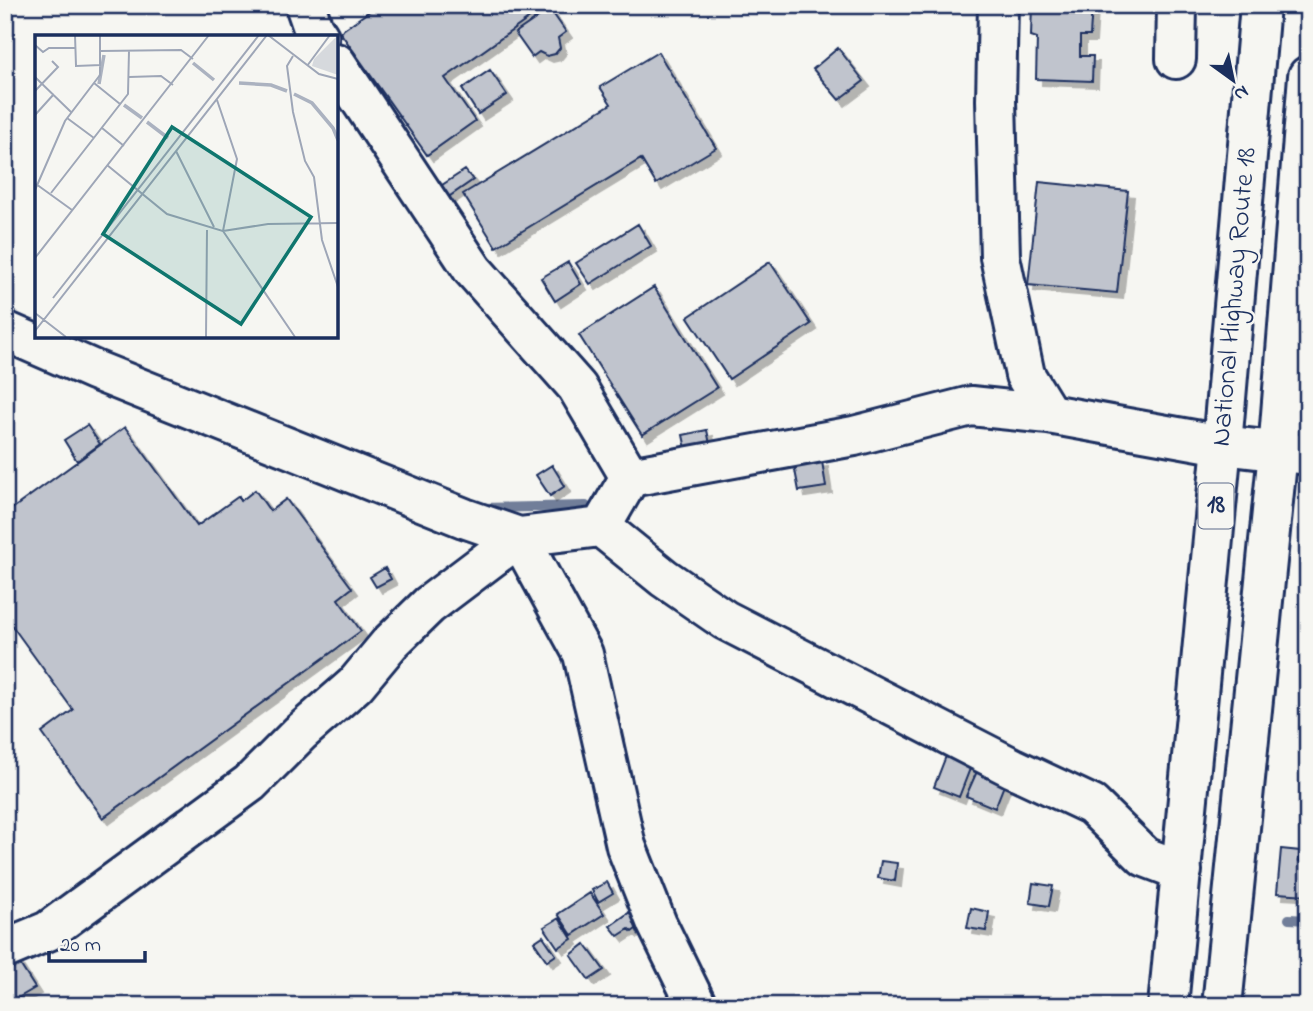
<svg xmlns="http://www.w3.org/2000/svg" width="1313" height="1011" font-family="'Indie Flower',sans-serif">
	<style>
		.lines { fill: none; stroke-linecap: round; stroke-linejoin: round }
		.stream { stroke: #717e99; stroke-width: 10 }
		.building { fill: #c0c4cd; stroke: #1b2f5e; stroke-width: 2; filter: url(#shadow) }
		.minor-casing { stroke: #1b2f5e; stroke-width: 44 }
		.highway-casing { stroke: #1b2f5e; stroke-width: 44 }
		.minor { stroke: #f6f6f2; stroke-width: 38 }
		.highway { stroke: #f6f6f2; stroke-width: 38 }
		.labels { text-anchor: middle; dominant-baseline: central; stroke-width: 5; stroke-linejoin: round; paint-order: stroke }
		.shield { fill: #f6f6f2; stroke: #5d6b8a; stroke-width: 2 }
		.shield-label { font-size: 26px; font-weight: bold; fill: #1b2f5e }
		.street-label { font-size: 28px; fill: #1b2f5e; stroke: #f6f6f2 }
		.inset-river { fill: none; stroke: #abb2c0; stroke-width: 3.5 }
		.inset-road { fill: none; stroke: #9ea6b7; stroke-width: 2 }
		.view { fill: #0f766e; fill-opacity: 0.15; stroke: #0f766e; stroke-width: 3.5 }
		.inset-edge { fill: none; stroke: #1b2f5e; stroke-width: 3.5 }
	</style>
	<defs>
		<filter id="shadow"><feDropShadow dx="6" dy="6" stdDeviation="0" flood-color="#0004"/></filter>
	</defs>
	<rect width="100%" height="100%" fill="#f6f6f2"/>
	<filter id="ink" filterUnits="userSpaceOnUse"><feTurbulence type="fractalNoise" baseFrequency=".0143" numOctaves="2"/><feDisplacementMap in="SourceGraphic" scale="14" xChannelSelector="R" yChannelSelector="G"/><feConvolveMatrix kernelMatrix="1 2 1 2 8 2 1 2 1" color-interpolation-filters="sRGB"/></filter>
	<g filter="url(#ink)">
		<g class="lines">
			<path class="stream" d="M 481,508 L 586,506
				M 1289,919 L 1308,920"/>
		</g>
		<path class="building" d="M 378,5 L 548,5 L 445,78 L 475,121 L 427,155 L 340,32 Z
			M 1032,5 L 1092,5 L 1090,36 L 1080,36 L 1080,56 L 1093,56 L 1092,81 L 1036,79 L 1037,38 L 1031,36 Z
			M 550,9 L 566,32 L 558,38 L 560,48 L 555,54 L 547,56 L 539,52 L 532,57 L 515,33 Z
			M 838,48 L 864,81 L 839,100 L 813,69 Z
			M 658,52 L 716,148 L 656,184 L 641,159 L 496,247 L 463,194 L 611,104 L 600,87 Z
			M 490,70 L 507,95 L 478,114 L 462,89 Z
			M 465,170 L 473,180 L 447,198 L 439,187 Z
			M 1039,182 L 1128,191 L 1117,293 L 1028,285 Z
			M 638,224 L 651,246 L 590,284 L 576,263 Z
			M 568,262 L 581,284 L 555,301 L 541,278 Z
			M 770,262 L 811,324 L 729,379 L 688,317 Z
			M 654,287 L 717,388 L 642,435 L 579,335 Z
			M 87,425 L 100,444 L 77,461 L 64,440 Z
			M 125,427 L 197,526 L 239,496 L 241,501 L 255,490 L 270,511 L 286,499 L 352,588 L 338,599 L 361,631 L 103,818 L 42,733 L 73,710 L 5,616 L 5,514 Z
			M 707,430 L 710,444 L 686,449 L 683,435 Z
			M 822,461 L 826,487 L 799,491 L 794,465 Z
			M 552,465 L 565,486 L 550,496 L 536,475 Z
			M 385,568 L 391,579 L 376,587 L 370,577 Z
			M 946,756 L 971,766 L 959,797 L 934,787 Z
			M 978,769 L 1006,780 L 995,808 L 966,796 Z
			M 1281,849 L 1300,851 L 1299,861 L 1308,862 L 1308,895 L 1277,893 Z
			M 881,861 L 897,863 L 895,881 L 878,878 Z
			M 607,882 L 613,893 L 598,902 L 592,890 Z
			M 1033,883 L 1053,886 L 1049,906 L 1030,903 Z
			M 590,893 L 604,914 L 572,935 L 558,914 Z
			M 971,908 L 989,912 L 986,931 L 967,928 Z
			M 630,912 L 640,926 L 632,932 L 629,929 L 618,936 L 610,926 Z
			M 559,918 L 572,939 L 558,948 L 544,927 Z
			M 543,936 L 556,955 L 547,961 L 534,942 Z
			M 585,944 L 604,970 L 589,980 L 571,955 Z
			M 16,958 L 35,988 L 6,1005 L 5,964 Z"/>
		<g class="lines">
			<defs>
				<path id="minor" d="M 305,5 L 313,28 L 319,37
					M 998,5 L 996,100 L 1000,257 L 1025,375 L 1049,414
					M 1176,59 L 1177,5
					M 336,63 L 473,270 L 577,387 L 630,477
					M 5,331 L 94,370 L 464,518 L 519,537 L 601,527 L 630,477 L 854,436 L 971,406 L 1049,414 L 1222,445 L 1308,455
					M 601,527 L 664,578 L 725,620 L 1013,768 L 1092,805 L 1145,857 L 1182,871
					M 519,537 L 583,654 L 626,846 L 657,924 L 697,1006
					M 5,949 L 48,931 L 250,783 L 300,733 L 355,685 L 390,643 L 429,605 L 519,537"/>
				<path id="highway" d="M 1168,1006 L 1222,445 L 1260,5
					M 1222,1006 L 1278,452 L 1308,76"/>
			</defs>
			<use href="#minor" class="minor-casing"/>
			<use href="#highway" class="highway-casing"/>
			<use href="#minor" class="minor"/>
			<use href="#highway" class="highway"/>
		</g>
	</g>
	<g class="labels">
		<rect class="shield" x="1198.5" y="483.5" width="35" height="45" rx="5"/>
		<g class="shield-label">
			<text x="1216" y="506">18</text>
		</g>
		<g class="street-label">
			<text transform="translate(1235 297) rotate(-85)">National Highway Route 18</text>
		</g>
	</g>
	<g transform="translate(35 35)">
		<rect width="303" height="303" fill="#f6f6f2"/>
		<path d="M 303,0 L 303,40 L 277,31 L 279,24 Z" fill="#d6d9dd"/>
		<path class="inset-river" d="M 158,28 L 179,45M 204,48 L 236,50 L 252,56M 64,49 L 69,20M 259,59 L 277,68 L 298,93 L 303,105M 89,70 L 107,83M 112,87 L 133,103"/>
		<path class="inset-road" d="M 40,0 L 41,31 L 66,30M 233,0 L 284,39 L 303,44M 0,10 L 8,17 L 14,13 L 40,13M 65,16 L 146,15 L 158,24M 258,21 L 252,31 L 258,77 L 270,126 L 279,142 L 287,205 L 303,252M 272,31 L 295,0M 0,42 L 36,77M 94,42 L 126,41 L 138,50M 59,48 L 85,69M 0,56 L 23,32 L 17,26M 182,65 L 202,124 L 188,196M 0,80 L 19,59M 32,83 L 59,103M 67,93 L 89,111M 141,116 L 179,192M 72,130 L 132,179 L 188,196 L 260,302M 1,149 L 37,175M 0,155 L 30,86 L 65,40 L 65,0M 16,158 L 93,59 L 94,16M 188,196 L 233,189 L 303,188M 0,223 L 174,0M 18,263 L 224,0M 0,278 L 31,302M 0,296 L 232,0M 171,302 L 172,195"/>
		<path class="view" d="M 137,92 L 276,182 L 206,289 L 68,199 Z"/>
		<rect width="303" height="303" class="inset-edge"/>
	</g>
	<rect width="1313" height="1011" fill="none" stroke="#f6f6f2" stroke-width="28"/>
	<rect x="14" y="14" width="1285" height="983" fill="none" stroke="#1b2f5e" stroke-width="2.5" filter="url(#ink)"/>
	<g transform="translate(1233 80) rotate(147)" stroke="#f6f6f2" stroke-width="5" paint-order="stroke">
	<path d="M0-5L12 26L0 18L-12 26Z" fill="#1b2f5e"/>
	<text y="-10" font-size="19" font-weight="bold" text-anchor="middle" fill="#1b2f5e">N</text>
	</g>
	<path d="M49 951v10h96v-10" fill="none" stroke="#1b2f5e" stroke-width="3.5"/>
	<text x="60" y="951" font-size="21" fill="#1b2f5e" stroke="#f6f6f2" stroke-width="5" paint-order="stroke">20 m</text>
</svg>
